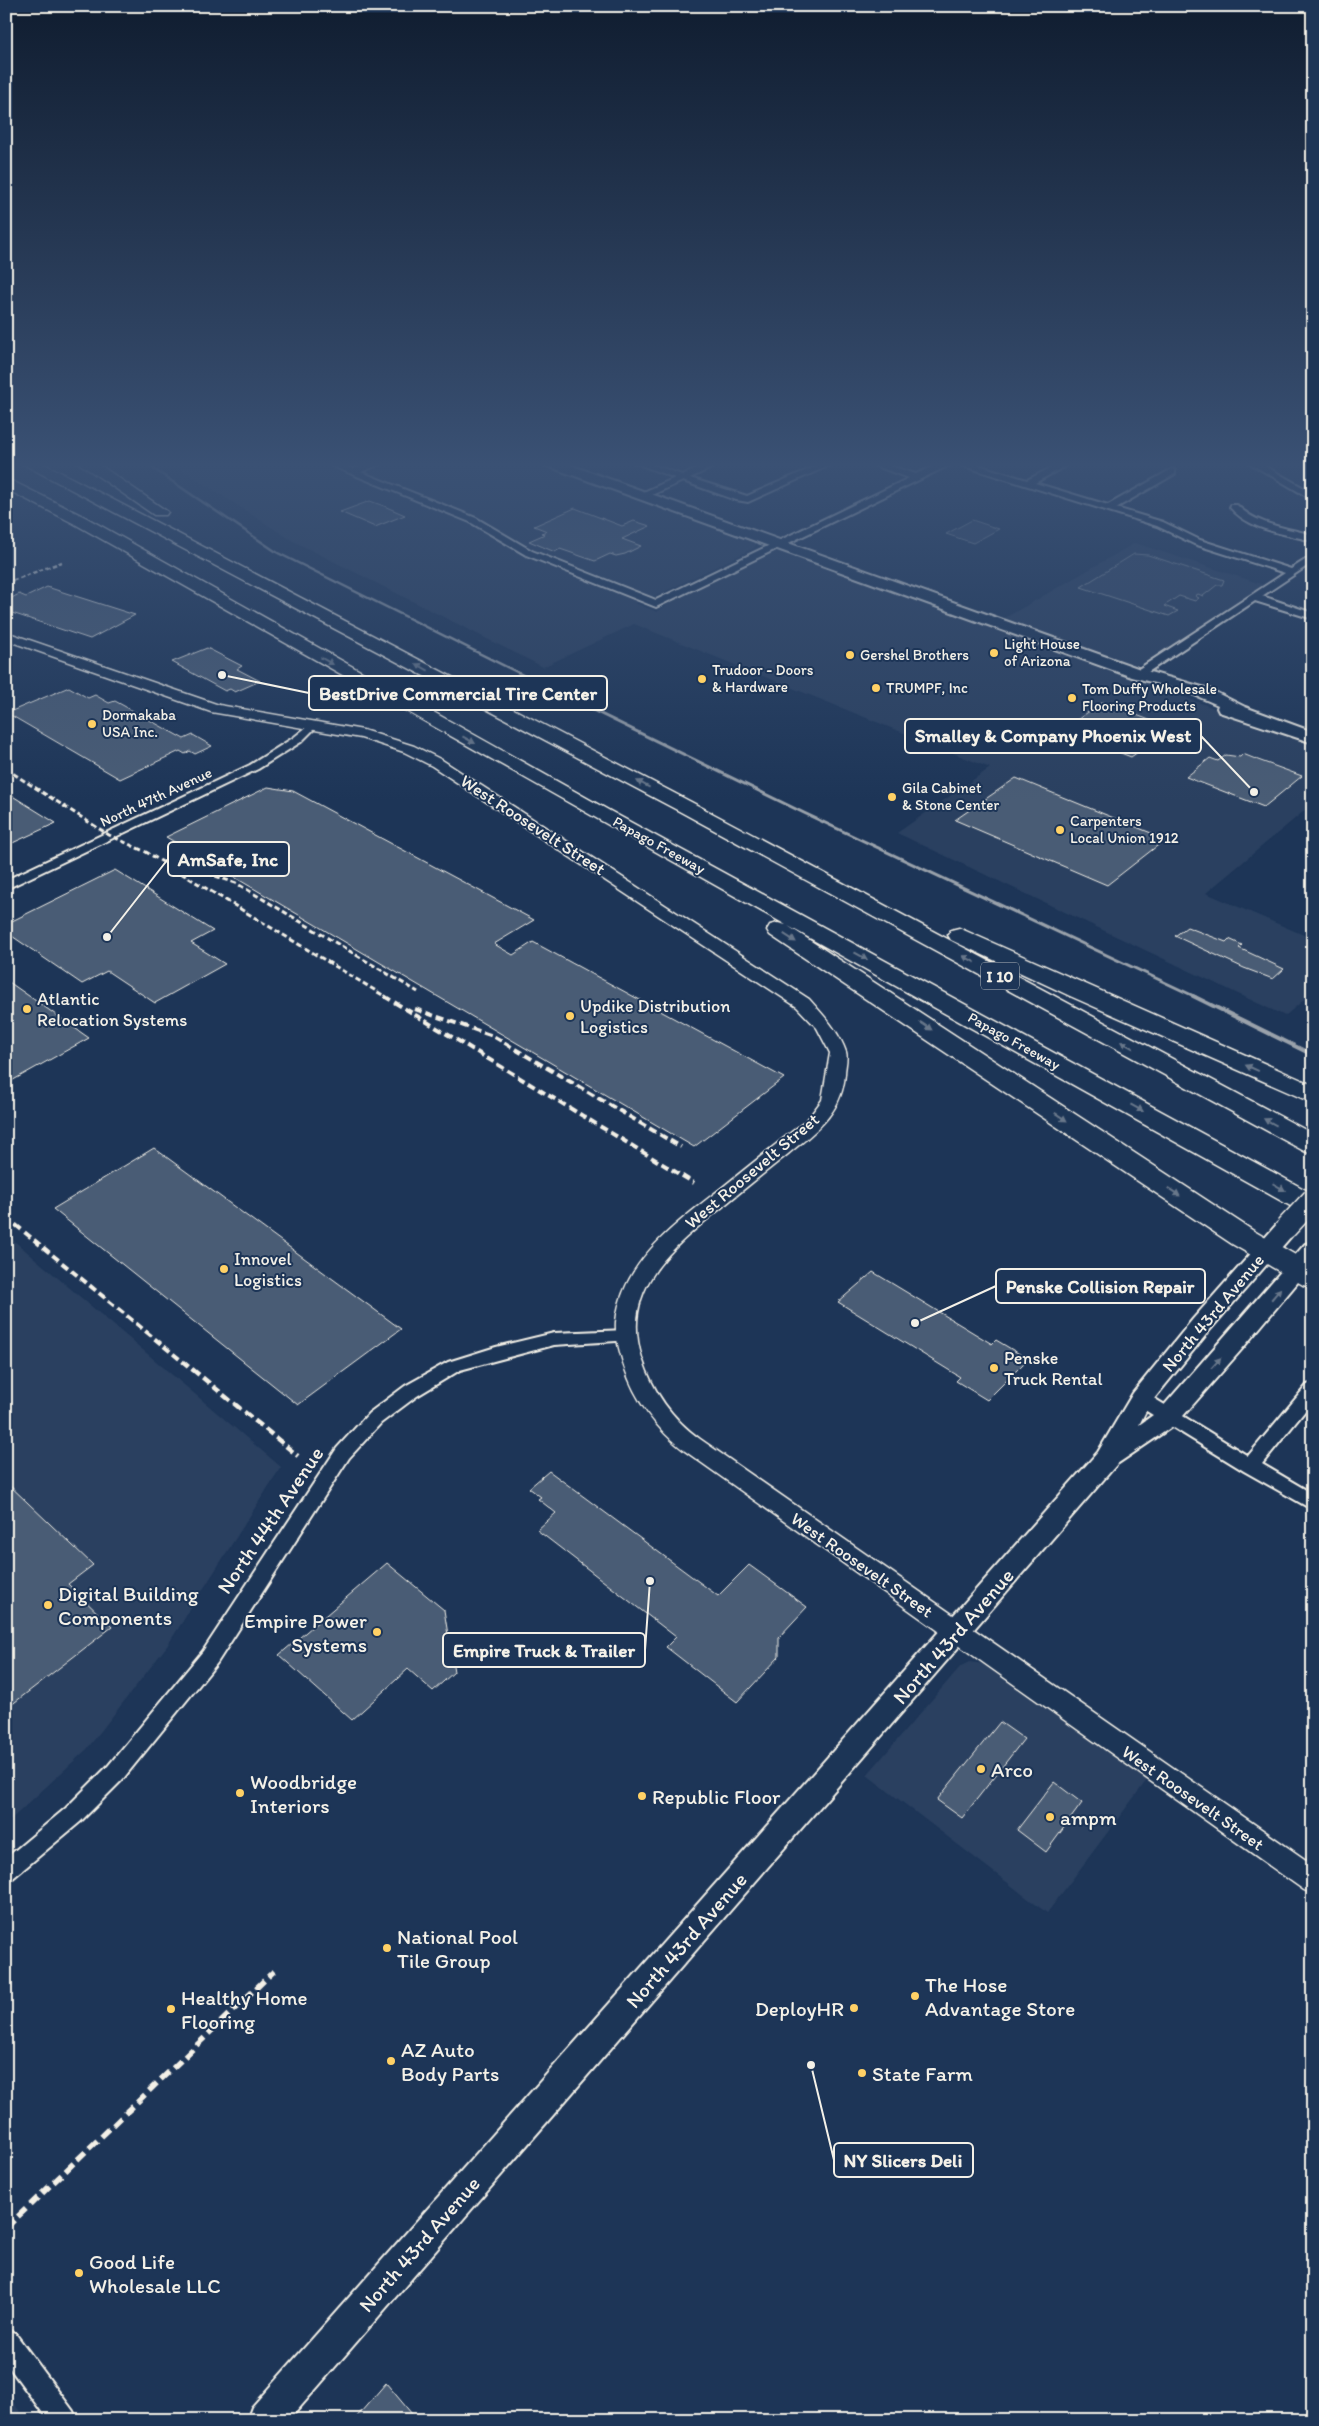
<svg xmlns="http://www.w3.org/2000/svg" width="1319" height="2426" font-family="Itim,sans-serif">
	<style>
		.built { fill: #2a4060 }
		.green { fill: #354a67; stroke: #949ea8 }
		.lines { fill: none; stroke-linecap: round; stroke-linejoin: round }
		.stream-far2 { stroke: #9aa2ab; stroke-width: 2.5 }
		.stream-far1 { stroke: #9aa2ab; stroke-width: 3 }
		.stream { stroke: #9aa2ab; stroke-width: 4 }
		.building { fill: #485b74; stroke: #f4f1e8 }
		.minor-casing { stroke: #f4f1e8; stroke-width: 4 }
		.tertiary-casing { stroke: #f4f1e8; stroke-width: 3 }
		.secondary-casing { stroke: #f4f1e8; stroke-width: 4 }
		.primary-casing { stroke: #f4f1e8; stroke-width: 4 }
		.motorway-casing { stroke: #f4f1e8; stroke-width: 3 }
		.minor { fill: #1d3557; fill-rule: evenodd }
		.tertiary { fill: #1d3557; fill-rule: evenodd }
		.secondary { fill: #1d3557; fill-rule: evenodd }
		.primary { fill: #1d3557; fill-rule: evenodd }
		.motorway { fill: #1d3557; fill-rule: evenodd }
		.rail-far4 { stroke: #f4f1e8; stroke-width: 2.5; stroke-dasharray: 4.5 2.5; stroke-linecap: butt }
		.rail-far3 { stroke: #f4f1e8; stroke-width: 3; stroke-dasharray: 5.5 3; stroke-linecap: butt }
		.rail-far2 { stroke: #f4f1e8; stroke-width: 4; stroke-dasharray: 8 4; stroke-linecap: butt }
		.rail-far1 { stroke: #f4f1e8; stroke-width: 4.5; stroke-dasharray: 9 4.5; stroke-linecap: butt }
		.rail { stroke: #f4f1e8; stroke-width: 5.5; stroke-dasharray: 11 5.5; stroke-linecap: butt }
		.secondary-bridge-casing { stroke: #f4f1e8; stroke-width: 24; stroke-linecap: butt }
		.secondary-bridge { stroke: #1d3557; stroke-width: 21 }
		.oneway { fill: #68778a }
		.poi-dot { fill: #ffd166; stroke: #1d3557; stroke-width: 2 }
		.labels { text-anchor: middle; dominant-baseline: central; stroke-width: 4; stroke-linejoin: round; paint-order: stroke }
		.far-poi-label { font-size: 15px; fill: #f4f1e8; stroke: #1d3557; text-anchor: start }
		.far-street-label { font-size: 15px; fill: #f4f1e8; stroke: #1d3557 }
		.shield { fill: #1d3557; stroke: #b4b9bc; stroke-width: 1 }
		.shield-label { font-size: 16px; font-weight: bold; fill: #f4f1e8 }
		.street-label { font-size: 18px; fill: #f4f1e8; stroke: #1d3557 }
		.poi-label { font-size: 18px; fill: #f4f1e8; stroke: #1d3557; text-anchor: start }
		.near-street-label { font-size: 21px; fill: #f4f1e8; stroke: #1d3557 }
		.near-poi-label { font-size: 21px; fill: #f4f1e8; stroke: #1d3557; text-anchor: start }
		.leader { fill: none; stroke: #f4f1e8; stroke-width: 2 }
		.callout-dot { fill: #f4f1e8; stroke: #1d3557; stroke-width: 2 }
		.callout { fill: #1d3557; stroke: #f4f1e8; stroke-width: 2 }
		.callout-label { font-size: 19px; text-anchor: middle; font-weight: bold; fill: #f4f1e8 }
	</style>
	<rect width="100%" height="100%" fill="#1d3557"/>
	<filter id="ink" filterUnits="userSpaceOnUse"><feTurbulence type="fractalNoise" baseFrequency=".02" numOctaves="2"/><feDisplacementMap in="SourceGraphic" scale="10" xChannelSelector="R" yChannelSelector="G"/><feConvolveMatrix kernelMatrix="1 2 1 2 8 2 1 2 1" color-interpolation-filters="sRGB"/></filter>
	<g filter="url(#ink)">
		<path class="built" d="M 168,461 L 311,461 L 352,477 L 393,461 L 535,461 L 756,544 L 754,548 L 658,595 L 635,603 L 657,612 L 674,599 L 768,553 L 783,551 L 838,573 L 854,577 L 1313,744 L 1313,807 L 1310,806 L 1206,893 L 1313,939 L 1313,992 L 1285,1016 L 897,833 L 990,768 L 634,624 L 543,667 L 293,541 Z
			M 1135,543 L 1264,585 L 1201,628 L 1141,664 L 1135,665 L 1003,619 Z
			M 6,1234 L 281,1467 L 167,1646 L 87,1749 L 6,1824 Z
			M 969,1662 L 985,1664 L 1147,1780 L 1047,1913 L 867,1775 L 961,1666 Z
			M 6,2392 L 26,2420 L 6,2420 Z"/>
		<path class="green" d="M 972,520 L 999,529 L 973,543 L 946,534 Z
			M 1134,554 L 1148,555 L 1224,580 L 1222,585 L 1217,585 L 1203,596 L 1198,594 L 1195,596 L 1199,598 L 1195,601 L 1179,596 L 1164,606 L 1178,611 L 1169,616 L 1081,587 Z"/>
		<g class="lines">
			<path class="stream-far2" d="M 142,461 L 278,553 L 571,699"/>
			<path class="stream-far1" d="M 568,698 L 804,813 L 1196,997"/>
			<path class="stream" d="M 1193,996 L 1313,1055"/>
		</g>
		<path class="building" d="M 370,501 L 384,506 L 405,515 L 375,527 L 340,512 Z
			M 575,508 L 622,526 L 634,521 L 650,526 L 622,539 L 641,546 L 625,554 L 616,556 L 610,554 L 595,561 L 560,549 L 555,552 L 529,541 L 545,534 L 541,533 L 547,531 L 534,526 Z
			M 47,587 L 135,615 L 90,639 L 6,611 L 6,601 L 19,594 L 26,597 Z
			M 207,648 L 242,666 L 237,669 L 260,681 L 235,692 L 230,689 L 225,691 L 172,662 Z
			M 69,687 L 88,698 L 95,695 L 109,703 L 115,701 L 184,739 L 193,735 L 212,746 L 195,754 L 190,751 L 185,754 L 180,751 L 120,779 L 7,713 Z
			M 1103,702 L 1152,721 L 1159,737 L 1131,757 L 1062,730 Z
			M 1243,754 L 1258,760 L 1302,776 L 1264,807 L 1186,777 L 1210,758 L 1218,761 L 1226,755 L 1240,757 Z
			M 1016,778 L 1104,814 L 1166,839 L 1107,885 L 955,820 Z
			M 268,787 L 293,791 L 534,920 L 494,944 L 513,955 L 533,942 L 784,1078 L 694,1147 L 166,837 Z
			M 6,792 L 56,823 L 6,846 Z
			M 115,870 L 213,931 L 191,943 L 225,964 L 155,1003 L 107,971 L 82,984 L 6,932 L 6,924 Z
			M 1187,927 L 1226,942 L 1229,939 L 1242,945 L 1239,948 L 1284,969 L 1273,979 L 1244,968 L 1175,936 Z
			M 6,980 L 89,1038 L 6,1084 Z
			M 154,1148 L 401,1329 L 298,1405 L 53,1209 Z
			M 873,1272 L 992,1344 L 996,1340 L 1028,1359 L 987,1400 L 956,1381 L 960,1377 L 838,1302 Z
			M 549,1471 L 718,1596 L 749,1565 L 807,1607 L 779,1637 L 779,1657 L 737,1702 L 666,1647 L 676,1637 L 537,1530 L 556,1513 L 538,1499 L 541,1497 L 529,1488 Z
			M 6,1482 L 93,1565 L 68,1584 L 112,1627 L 6,1709 Z
			M 387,1563 L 444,1610 L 454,1672 L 433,1691 L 408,1669 L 352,1720 L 279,1655 Z
			M 1000,1722 L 1024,1739 L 962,1818 L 937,1800 Z
			M 1054,1782 L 1082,1803 L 1046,1852 L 1017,1830 Z
			M 386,2383 L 417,2420 L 354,2420 Z"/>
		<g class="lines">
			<defs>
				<path id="minor" d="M 320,461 L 331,461 L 353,469 L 376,461 L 388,461 L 361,472 L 476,518 L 532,551 L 656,600 L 909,478 L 862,461 L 874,461 L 916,474 L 944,461 L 965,461 L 1027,480 L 1064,461 L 1074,461 L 1035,483 L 1108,505 L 1172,469 L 1175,470 L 1175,474 L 1116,508 L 1163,522 L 1200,540 L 1291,569 L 1313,555 L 1313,562 L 1262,596 L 1313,613 L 1313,619 L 1255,601 L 1142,676 L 1134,676 L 1134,672 L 1285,573 L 1194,544 L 1157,526 L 954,463 L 656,607 L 526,555 L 470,522 Z
					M 630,461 L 642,461 L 682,475 L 715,461 L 726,461 L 690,478 L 747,496 L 828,461 L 839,461 L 748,502 L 736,500 L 683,481 L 645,498 L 639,498 L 639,494 L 675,478 Z
					M 1246,461 L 1256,461 L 1313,493 L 1313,500 Z
					M 1231,505 L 1237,505 C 1256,525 1287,528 1313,535 L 1313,541 C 1286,534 1248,530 1230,507 Z
					M 312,723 L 317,726 L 301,742 L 258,769 L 6,889 L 6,880 L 250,765 L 293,738 Z
					M 626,1330 L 632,1332 L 634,1336 L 632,1340 L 554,1345 L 460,1370 L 417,1396 L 381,1423 L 349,1458 L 217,1663 L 122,1780 L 80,1822 L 13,1878 L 6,1881 L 6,1858 L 66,1808 L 108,1766 L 203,1651 L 337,1448 L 369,1413 L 405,1386 L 448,1362 L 496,1347 L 554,1333 Z
					M 1313,1383 L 1313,1401 L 1262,1464 L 1313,1494 L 1313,1510 L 1244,1471 L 1135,1404 L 1133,1399 L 1135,1394 L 1141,1393 L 1147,1394 L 1248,1456 L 1307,1385 Z
					M 6,2330 L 15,2333 L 73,2411 L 77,2420 L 48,2420 L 6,2363 Z"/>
				<path id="tertiary" d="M 6,632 L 219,705 L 363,730 L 414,746 L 442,760 L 809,999 C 823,1015 839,1031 846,1052 C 848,1058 845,1067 845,1074 C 842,1113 816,1131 788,1154 C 765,1172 743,1190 720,1209 C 672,1248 620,1288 642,1358 C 653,1392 671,1418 700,1439 L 1313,1865 L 1313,1894 L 1304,1890 L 685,1451 C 657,1430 635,1400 624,1366 C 620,1351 615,1338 616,1322 C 622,1260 680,1221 724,1186 C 751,1164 779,1142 807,1120 L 822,1100 L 830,1053 L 817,1028 L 797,1007 L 432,766 L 404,752 L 361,738 L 211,712 L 6,640 Z"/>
				<path id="secondary" d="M 1286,1220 L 1294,1223 L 1297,1228 L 1294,1233 L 1209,1331 L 1149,1405 L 1139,1425 L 1160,1410 L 1305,1244 L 1313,1241 L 1313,1264 L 1242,1349 L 1176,1424 L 1117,1464 L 289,2420 L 247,2420 L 252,2407 L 1098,1452 L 1133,1393 L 1193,1319 L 1278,1223 Z"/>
				<path id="primary" d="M 540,461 L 559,461 L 1143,670 L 1209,689 L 1245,707 L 1313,732 L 1313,743 L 1219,712 L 1217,708 L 1218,705 L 1185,691 L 1132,677 L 542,464 Z"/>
				<path id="motorway" d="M 20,461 L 39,461 L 693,803 L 1313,1134 L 1313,1154 L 1304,1151 L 679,811 L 23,464 Z
					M 76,461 L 94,461 L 168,512 L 166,515 L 154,515 Z
					M 6,478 L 85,517 L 610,811 L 1313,1194 L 1313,1215 L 1303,1213 L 788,926 L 1252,1230 L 1313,1265 L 1313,1288 L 1303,1285 L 1232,1244 L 770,935 L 767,930 L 770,925 L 778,923 L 786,925 L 73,523 L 6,489 Z
					M 959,928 L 1313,1085 L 1313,1103 L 1070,996 L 951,940 L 948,935 L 951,930 Z"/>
			</defs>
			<use href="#minor" class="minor-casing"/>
			<use href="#tertiary" class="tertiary-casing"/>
			<use href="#secondary" class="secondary-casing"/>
			<use href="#primary" class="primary-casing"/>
			<use href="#motorway" class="motorway-casing"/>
			<use href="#minor" class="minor"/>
			<use href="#tertiary" class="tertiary"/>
			<use href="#secondary" class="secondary"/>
			<use href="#primary" class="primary"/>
			<use href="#motorway" class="motorway"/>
			<path class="rail-far4" d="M 6,583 L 62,562"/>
			<path class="rail-far3" d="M 6,769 L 109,835 L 146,852 L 386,997
				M 167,860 L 236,883 L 418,992"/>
			<path class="rail-far2" d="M 384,996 L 694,1183
				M 415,1009 L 493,1036 L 681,1147
				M 6,1217 L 193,1370"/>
			<path class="rail-far1" d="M 192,1369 L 298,1456"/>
			<path class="rail" d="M 6,2228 L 274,1971"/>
			<defs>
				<path id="secondary-bridge" d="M 1286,1228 L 1313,1199"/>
			</defs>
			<use href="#secondary-bridge" class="secondary-bridge-casing"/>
			<use href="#secondary-bridge" class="secondary-bridge"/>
		</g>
		<defs><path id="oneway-solid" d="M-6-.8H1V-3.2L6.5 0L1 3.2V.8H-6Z" transform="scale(1.25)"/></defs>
		<g class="oneway">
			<use href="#oneway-solid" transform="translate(327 661) rotate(29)"/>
			<use href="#oneway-solid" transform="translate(422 667) rotate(-152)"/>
			<use href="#oneway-solid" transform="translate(469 740) rotate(29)"/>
			<use href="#oneway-solid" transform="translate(643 784) rotate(-152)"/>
			<use href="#oneway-solid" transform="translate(790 938) rotate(33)"/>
			<use href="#oneway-solid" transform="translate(861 956) rotate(29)"/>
			<use href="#oneway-solid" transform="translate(969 959) rotate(-152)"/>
			<use href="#oneway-solid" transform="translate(926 1026) rotate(34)"/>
			<use href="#oneway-solid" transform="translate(1127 1045) rotate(-152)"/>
			<use href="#oneway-solid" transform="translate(1252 1068) rotate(-156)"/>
			<use href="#oneway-solid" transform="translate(1137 1108) rotate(29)"/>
			<use href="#oneway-solid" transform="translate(1061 1117) rotate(34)"/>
			<use href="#oneway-solid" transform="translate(1270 1122) rotate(-152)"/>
			<use href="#oneway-solid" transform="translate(1279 1187) rotate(30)"/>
			<use href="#oneway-solid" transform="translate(1174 1192) rotate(34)"/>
			<use href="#oneway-solid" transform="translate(1276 1294) rotate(-50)"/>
			<use href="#oneway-solid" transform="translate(1216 1363) rotate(-48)"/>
		</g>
	</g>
	<linearGradient id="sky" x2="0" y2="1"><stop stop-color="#101d30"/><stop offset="0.58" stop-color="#3a5174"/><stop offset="1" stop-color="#3a5174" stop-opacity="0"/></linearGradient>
	<rect width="1319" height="801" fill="url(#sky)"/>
	<g class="poi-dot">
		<circle cx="994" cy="653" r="5"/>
		<circle cx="850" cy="655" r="5"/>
		<circle cx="702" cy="679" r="5"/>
		<circle cx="876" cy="688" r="5"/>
		<circle cx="1072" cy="698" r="5"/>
		<circle cx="92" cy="724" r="5"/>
		<circle cx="892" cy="797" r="5"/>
		<circle cx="1060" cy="830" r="5"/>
		<circle cx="27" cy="1009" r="5"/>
		<circle cx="570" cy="1016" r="5"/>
		<circle cx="224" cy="1269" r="5"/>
		<circle cx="994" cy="1368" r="5"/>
		<circle cx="48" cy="1605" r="5"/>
		<circle cx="377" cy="1632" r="5"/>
		<circle cx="981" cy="1769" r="5"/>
		<circle cx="240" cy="1793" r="5"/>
		<circle cx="642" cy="1796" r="5"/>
		<circle cx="1050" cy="1817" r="5"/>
		<circle cx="387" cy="1948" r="5"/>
		<circle cx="915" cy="1996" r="5"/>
		<circle cx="854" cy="2008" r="5"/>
		<circle cx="171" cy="2009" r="5"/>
		<circle cx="391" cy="2061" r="5"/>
		<circle cx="862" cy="2073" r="5"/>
		<circle cx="79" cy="2273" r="5"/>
	</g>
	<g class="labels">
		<g class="far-poi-label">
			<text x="1004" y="644">Light House<tspan x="1004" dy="17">of Arizona</tspan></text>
			<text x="860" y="655">Gershel Brothers</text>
			<text x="712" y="670">Trudoor - Doors<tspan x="712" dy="17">&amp; Hardware</tspan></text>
			<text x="886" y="688">TRUMPF, Inc</text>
			<text x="1082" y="689">Tom Duffy Wholesale<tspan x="1082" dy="17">Flooring Products</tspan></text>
			<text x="102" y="715">Dormakaba<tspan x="102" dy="17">USA Inc.</tspan></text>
			<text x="902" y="788">Gila Cabinet<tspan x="902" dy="17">&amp; Stone Center</tspan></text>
			<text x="1070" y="821">Carpenters<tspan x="1070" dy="17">Local Union 1912</tspan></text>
		</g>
		<g class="far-street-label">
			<text transform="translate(156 797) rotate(-25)">North 47th Avenue</text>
			<text transform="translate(659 845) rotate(29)">Papago Freeway</text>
			<text transform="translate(1014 1041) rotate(29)">Papago Freeway</text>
		</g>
		<rect class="shield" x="981" y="962.5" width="38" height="27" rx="4"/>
		<g class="shield-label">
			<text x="1000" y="976">I 10</text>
		</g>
		<g class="street-label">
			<text transform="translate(533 825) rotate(33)">West Roosevelt Street</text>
			<text transform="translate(752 1171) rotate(-40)">West Roosevelt Street</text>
			<text transform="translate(1213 1313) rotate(-50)">North 43rd Avenue</text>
			<text transform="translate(862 1565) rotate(35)">West Roosevelt Street</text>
			<text transform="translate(1193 1798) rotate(35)">West Roosevelt Street</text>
		</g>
		<g class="poi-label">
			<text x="37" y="999">Atlantic<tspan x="37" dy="21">Relocation Systems</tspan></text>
			<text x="580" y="1006">Updike Distribution<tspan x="580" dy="21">Logistics</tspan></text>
			<text x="234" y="1259">Innovel<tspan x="234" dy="21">Logistics</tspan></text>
			<text x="1004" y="1358">Penske<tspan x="1004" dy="21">Truck Rental</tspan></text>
		</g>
		<g class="near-street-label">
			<text transform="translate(270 1520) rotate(-56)">North 44th Avenue</text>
			<text transform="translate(953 1636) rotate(-49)">North 43rd Avenue</text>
			<text transform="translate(686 1940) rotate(-49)">North 43rd Avenue</text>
			<text transform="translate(419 2244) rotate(-49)">North 43rd Avenue</text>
		</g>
		<g class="near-poi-label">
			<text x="58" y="1593">Digital Building<tspan x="58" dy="24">Components</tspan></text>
			<text x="367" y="1620" text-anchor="end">Empire Power<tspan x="367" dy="24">Systems</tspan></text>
			<text x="991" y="1769">Arco</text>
			<text x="250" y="1781">Woodbridge<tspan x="250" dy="24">Interiors</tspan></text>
			<text x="652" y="1796">Republic Floor</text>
			<text x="1060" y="1817">ampm</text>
			<text x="397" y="1936">National Pool<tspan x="397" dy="24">Tile Group</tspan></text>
			<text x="925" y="1984">The Hose<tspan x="925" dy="24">Advantage Store</tspan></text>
			<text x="181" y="1997">Healthy Home<tspan x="181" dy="24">Flooring</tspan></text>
			<text x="844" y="2008" text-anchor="end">DeployHR</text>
			<text x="401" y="2049">AZ Auto<tspan x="401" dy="24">Body Parts</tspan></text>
			<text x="872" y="2073">State Farm</text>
			<text x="89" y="2261">Good Life<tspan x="89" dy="24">Wholesale LLC</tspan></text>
		</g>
	</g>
	<path class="leader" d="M222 675L309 693M1254 792L1201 736M107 937L168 859M915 1323L996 1286M650 1581L645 1650M811 2065L834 2160"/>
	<g class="callout-dot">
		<circle cx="222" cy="675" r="5"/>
		<circle cx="1254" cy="792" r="5"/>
		<circle cx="107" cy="937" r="5"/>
		<circle cx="915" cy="1323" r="5"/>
		<circle cx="650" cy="1581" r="5"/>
		<circle cx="811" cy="2065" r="5"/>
	</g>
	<g class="callout">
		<rect x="309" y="676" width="298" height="34" rx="5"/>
		<rect x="905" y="719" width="296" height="34" rx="5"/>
		<rect x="168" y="842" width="121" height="34" rx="5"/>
		<rect x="996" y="1269" width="209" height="34" rx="5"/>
		<rect x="443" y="1633" width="202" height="34" rx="5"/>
		<rect x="834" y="2143" width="139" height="34" rx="5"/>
	</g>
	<g class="callout-label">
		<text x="458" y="700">BestDrive Commercial Tire Center</text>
		<text x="1053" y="742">Smalley &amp; Company Phoenix West</text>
		<text x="228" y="866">AmSafe, Inc</text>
		<text x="1100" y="1293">Penske Collision Repair</text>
		<text x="544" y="1657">Empire Truck &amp; Trailer</text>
		<text x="903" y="2167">NY Slicers Deli</text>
	</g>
	<rect width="1319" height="2426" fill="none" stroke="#1d3557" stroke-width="25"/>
	<rect x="12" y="12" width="1294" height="2401" fill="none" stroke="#f4f1e8" stroke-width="2" filter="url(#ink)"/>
</svg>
